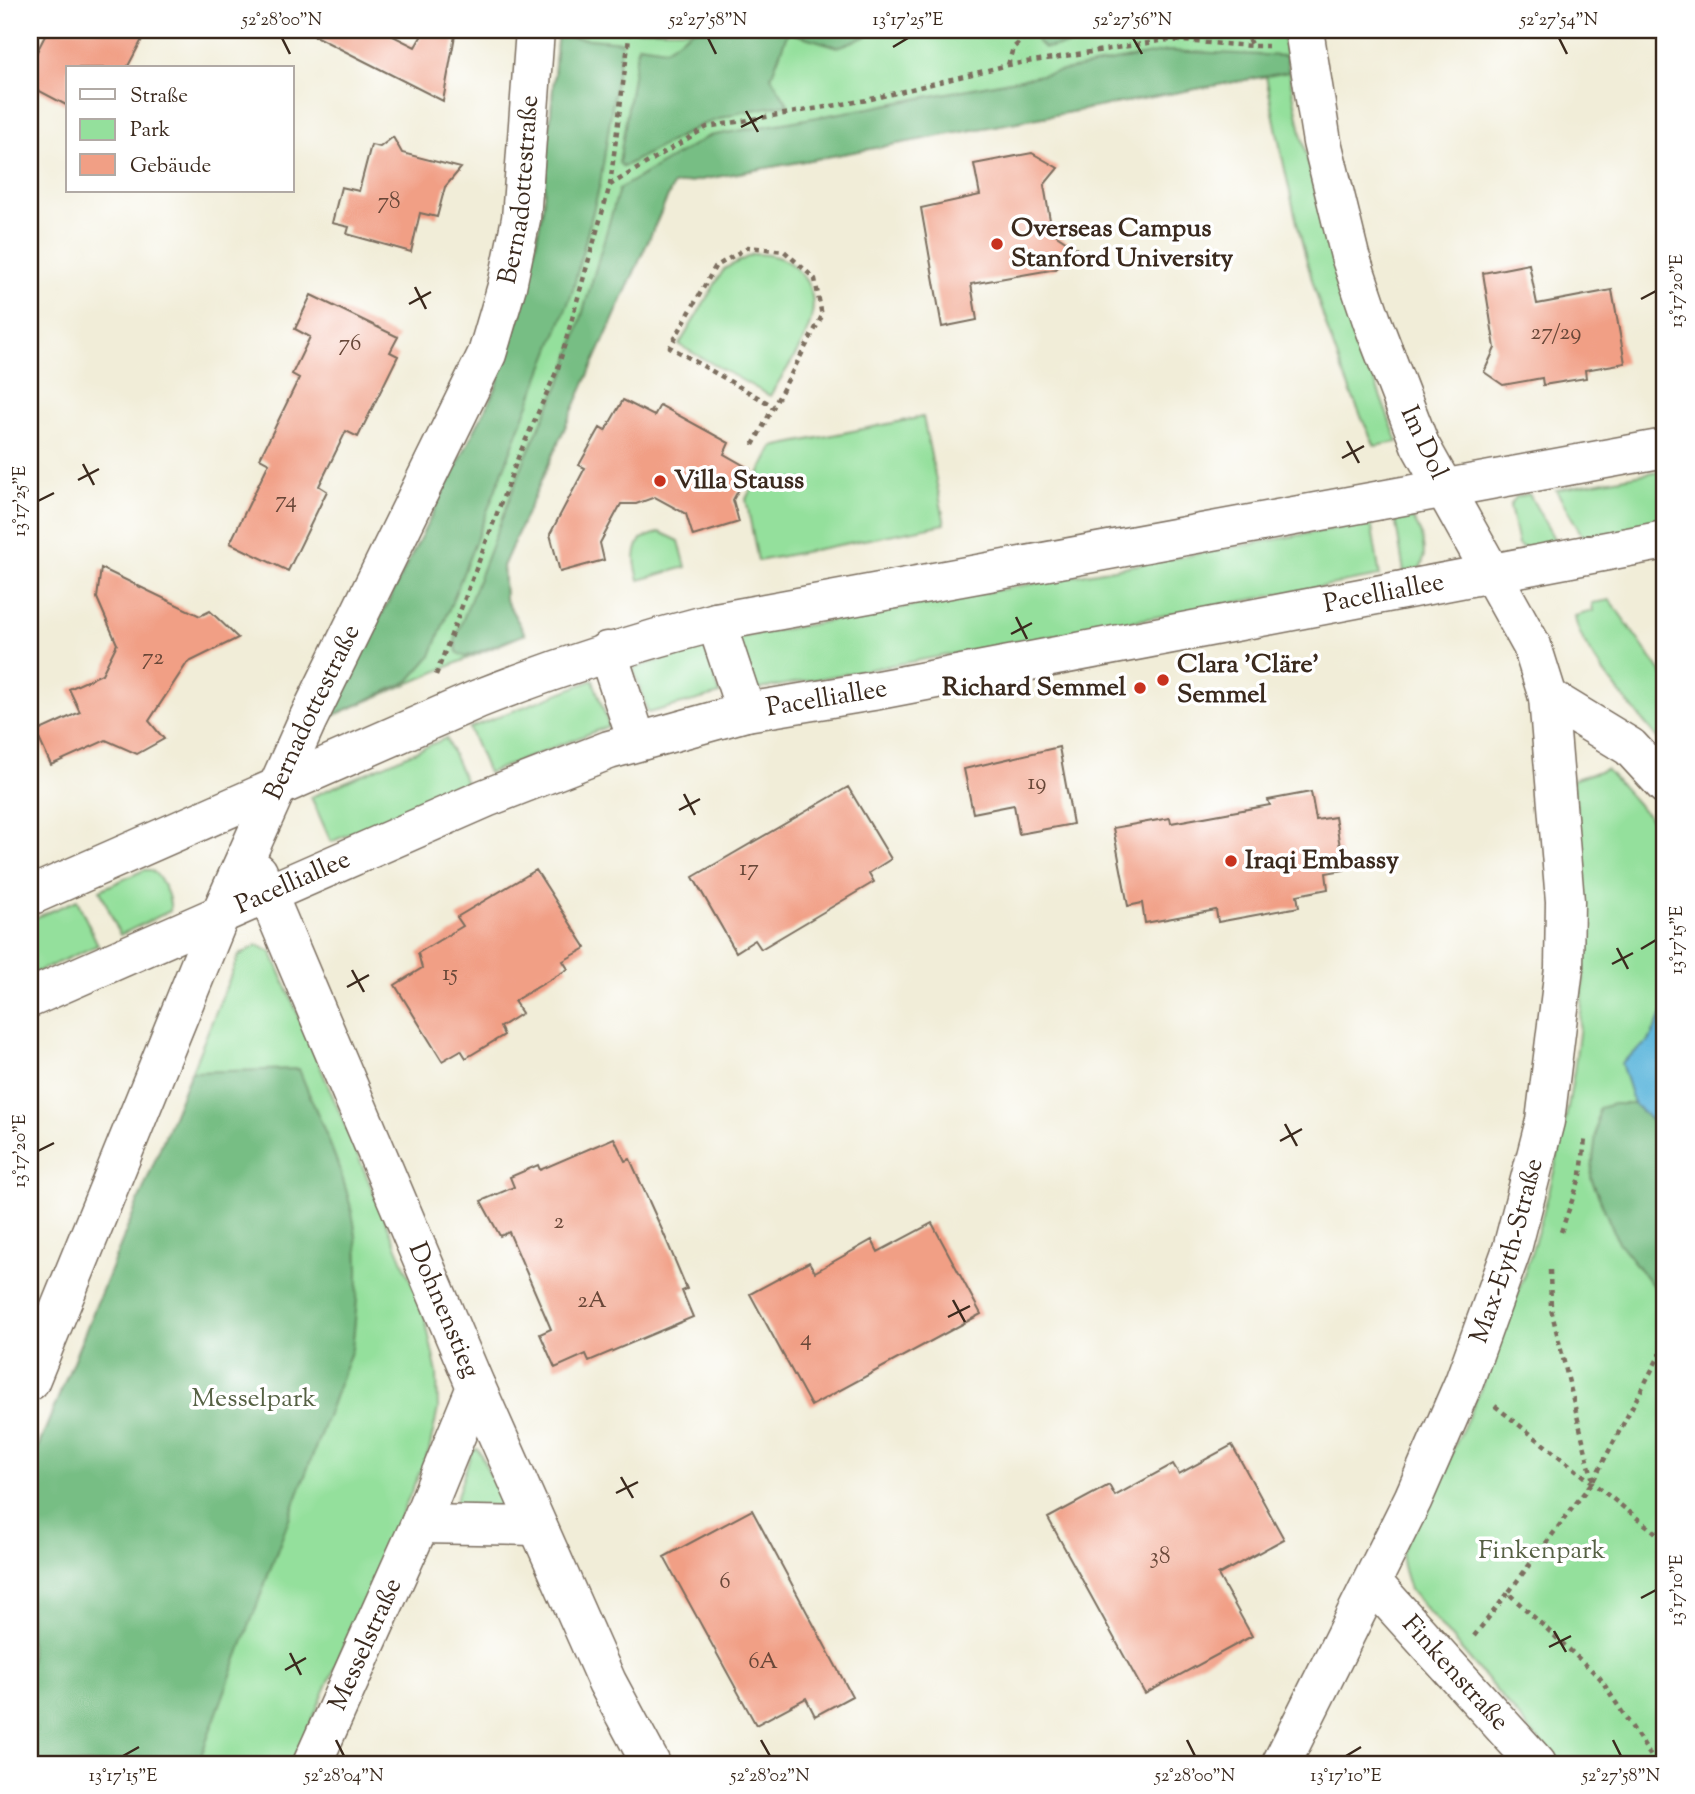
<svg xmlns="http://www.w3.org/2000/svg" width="1695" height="1794" font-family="'Sorts Mill Goudy',serif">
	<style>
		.green { fill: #94e09c; stroke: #68855d; stroke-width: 2 }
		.forest { fill: #77be84; stroke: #597451; stroke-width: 2 }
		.water { fill: #60b8dd; stroke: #4e717e; stroke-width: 2 }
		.building { fill: #f19f85 }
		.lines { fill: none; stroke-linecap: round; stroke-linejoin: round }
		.minor-casing { stroke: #7b6e5f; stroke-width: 41 }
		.path { stroke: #7b6e5f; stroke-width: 4.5; stroke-dasharray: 5 5; stroke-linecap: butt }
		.minor { stroke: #fff; stroke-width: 38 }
		.ticks { fill: none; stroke: #3b2a1e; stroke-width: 2.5 }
		.poi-dot { fill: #c8321e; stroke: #fff; stroke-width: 2.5 }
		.labels { text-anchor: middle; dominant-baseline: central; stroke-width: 7; stroke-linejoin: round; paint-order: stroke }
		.number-label { font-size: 23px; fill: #684738 }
		.street-label { font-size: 26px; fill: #3b2a1e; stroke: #fff }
		.poi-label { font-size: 26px; font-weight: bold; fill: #3b2a1e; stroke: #fff; text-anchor: start }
		.park-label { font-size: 26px; fill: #566144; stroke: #fff }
		.neatline { fill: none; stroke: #3b2a1e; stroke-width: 2.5 }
		.ticks-label { font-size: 18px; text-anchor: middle; fill: #3b2a1e }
	</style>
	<rect width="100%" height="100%" fill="#fff"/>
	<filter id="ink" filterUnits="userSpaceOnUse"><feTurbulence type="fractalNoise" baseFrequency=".0143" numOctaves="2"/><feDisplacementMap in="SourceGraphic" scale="14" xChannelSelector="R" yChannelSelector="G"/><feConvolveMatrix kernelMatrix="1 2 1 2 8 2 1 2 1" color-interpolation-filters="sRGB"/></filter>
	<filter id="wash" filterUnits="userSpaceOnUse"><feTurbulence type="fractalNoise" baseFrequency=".00686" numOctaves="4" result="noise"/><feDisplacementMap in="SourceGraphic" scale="28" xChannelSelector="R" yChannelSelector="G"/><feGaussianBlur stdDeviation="1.57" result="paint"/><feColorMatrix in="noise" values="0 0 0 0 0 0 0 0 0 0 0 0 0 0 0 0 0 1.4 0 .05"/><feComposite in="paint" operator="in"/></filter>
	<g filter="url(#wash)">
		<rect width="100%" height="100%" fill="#f1edd8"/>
		<path class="green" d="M 558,30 L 1282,30 C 1304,175 1344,306 1398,442 L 1375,446 C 1317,329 1290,202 1266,76 L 673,185 L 503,566 L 505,599 L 525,634 L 330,717 L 496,388 L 528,286 L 543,207 Z
			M 753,254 C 773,254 788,258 801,274 C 834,311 790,361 770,396 L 679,345 L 724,269 Z
			M 923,417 L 945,524 L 758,561 L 746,499 L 773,447 Z
			M 1665,470 L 1665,524 L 1584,539 L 1556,490 Z
			M 1529,494 L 1557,544 L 1523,548 L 1518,545 L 1510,506 L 1516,497 Z
			M 1410,517 C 1422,525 1428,556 1420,568 L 1404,572 L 1395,518 Z
			M 1371,522 L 1380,576 L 800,682 L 753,690 L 736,638 Z
			M 660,532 L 679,541 L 686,567 L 639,580 C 635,564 632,554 641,539 Z
			M 1610,600 L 1665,678 L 1665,747 C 1642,718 1578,651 1575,616 L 1593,611 L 1592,603 Z
			M 705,648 L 720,694 L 648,713 L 633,668 Z
			M 593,680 L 609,726 L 488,773 L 469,728 Z
			M 446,738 L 466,783 L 331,842 L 311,797 Z
			M 1606,769 L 1665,835 L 1665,1764 L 1559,1764 L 1410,1590 C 1408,1580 1400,1564 1402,1554 C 1405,1537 1435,1487 1444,1468 C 1473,1409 1499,1349 1520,1287 C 1576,1125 1603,949 1572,780 Z
			M 144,870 L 151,870 C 161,876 172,899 170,911 L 120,935 L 100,890 Z
			M 77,900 L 98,945 L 30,975 L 30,920 Z
			M 258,945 L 272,953 L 423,1309 L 437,1373 L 438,1409 L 429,1451 L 293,1764 L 30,1764 L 30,1467 L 239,955 Z
			M 478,1449 L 503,1502 L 500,1506 L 457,1505 L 455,1502 L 472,1450 Z"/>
		<path class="forest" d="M 558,30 L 569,30 L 568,37 L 622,42 L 600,184 L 572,293 L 431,656 L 409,681 L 330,717 L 496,388 L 528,286 L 543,207 Z
			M 693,30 L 883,30 L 838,47 L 788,32 L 771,77 L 788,104 L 741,112 L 701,125 L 623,167 L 619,163 L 638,45 L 666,49 Z
			M 1042,30 L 1234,30 L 1234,31 L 1228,37 L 1157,34 L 1044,48 L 1036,40 Z
			M 1167,51 L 1286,56 L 1289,72 L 673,185 L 503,566 L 505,599 L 525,634 L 465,657 L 457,652 L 455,640 L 526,456 L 566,370 L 619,189 L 709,136 L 869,108 Z
			M 299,1069 C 320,1123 349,1178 356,1236 C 361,1274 356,1312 352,1349 L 198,1764 L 30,1764 L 30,1467 L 191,1072 Z
			M 1614,1104 L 1634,1104 L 1665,1133 L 1665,1301 L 1618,1242 L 1591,1178 L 1599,1108 Z"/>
		<path class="water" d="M 1665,1008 L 1665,1133 L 1634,1104 L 1621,1063 L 1649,1041 Z"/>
		<g id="blocks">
			<path class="building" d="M 48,30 L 147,30 L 127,68 L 68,68 L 68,106 L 30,86 L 30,65 Z
				M 303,30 L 381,30 L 415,47 L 425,30 L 456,30 L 443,101 Z
				M 393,137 L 402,153 L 461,168 L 445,187 L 437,217 L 420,213 L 411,252 L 347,234 L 349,227 L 332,223 L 341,187 L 359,191 L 371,145 L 380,147 Z
				M 1032,153 L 1058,168 L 1044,185 L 1052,232 L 1076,248 L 1056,269 L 971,284 L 977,320 L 942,327 L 921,208 L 980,195 L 974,164 Z
				M 1529,264 L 1537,304 L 1612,290 L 1625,363 L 1585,370 L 1586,378 L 1543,385 L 1542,378 L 1503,385 L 1484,372 L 1495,348 L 1483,273 Z
				M 311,295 L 398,337 L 390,352 L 398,356 L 358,437 L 346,431 L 319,486 L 327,491 L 288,571 L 230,543 L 269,463 L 260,458 L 299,378 L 292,374 L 310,337 L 295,329 Z
				M 623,400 L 654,416 L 660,405 L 729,443 L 724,454 L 750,469 L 733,500 L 739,522 L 693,536 L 686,514 L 655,497 L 636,504 L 621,504 L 600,543 L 604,560 L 560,572 L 550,534 L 585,468 L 579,465 L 600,428 L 605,431 Z
				M 101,568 L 200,616 L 210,611 L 238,638 L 187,663 L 149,721 L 164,739 L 137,754 L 106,740 L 51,765 L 36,732 L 80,712 L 69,689 L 102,674 L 117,644 L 97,598 Z
				M 1059,747 L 1073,824 L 1019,834 L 1014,805 L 973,813 L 964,769 Z
				M 848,787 L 891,859 L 869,873 L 874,882 L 761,949 L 755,940 L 736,952 L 693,877 Z
				M 1311,792 L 1316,820 L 1335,817 L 1344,870 L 1326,873 L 1328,889 L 1297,895 L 1299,907 L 1218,922 L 1216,910 L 1145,923 L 1142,903 L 1128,906 L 1113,828 L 1170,818 L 1171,823 L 1270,805 L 1268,800 Z
				M 536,870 L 586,948 L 563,961 L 568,969 L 514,1001 L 522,1013 L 500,1027 L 504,1035 L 466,1058 L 461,1050 L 442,1061 L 395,985 L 422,968 L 418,953 L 463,926 L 457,917 Z
				M 614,1138 L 625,1161 L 630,1159 L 663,1232 L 687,1289 L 682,1291 L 693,1317 L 589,1361 L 586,1354 L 555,1368 L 540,1334 L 551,1329 L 509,1232 L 500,1236 L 481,1201 L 514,1187 L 510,1177 L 538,1165 L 540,1170 Z
				M 932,1223 L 981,1314 L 811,1406 L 750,1294 L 809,1262 L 815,1272 L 872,1240 L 878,1252 Z
				M 1232,1445 L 1284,1539 L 1218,1575 L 1252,1636 L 1145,1694 L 1048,1518 L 1109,1485 L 1115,1496 L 1173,1464 L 1179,1474 Z
				M 752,1510 L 852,1696 L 815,1716 L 806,1698 L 756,1725 L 664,1557 Z"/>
		</g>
	</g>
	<g filter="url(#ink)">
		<use href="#blocks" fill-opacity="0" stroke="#7b6e5f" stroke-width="2"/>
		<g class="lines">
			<defs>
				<g id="minor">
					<path d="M 716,622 L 746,712"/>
					<path d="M 607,651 L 637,741"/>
					<path d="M 1548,697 L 1630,747 L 1665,785"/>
					<path id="s1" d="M 258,872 L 476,1387 L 607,1682 L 651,1764"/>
					<path d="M 30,896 L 478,699 C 556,668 634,643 716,622 L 1665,448"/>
					<path id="s2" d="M 30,998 L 486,798 L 609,750 L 746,712 L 873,691 L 1665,540"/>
					<path id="s3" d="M 30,1381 L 220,915 L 307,721 L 487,354 L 507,286 L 521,219 L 535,30"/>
					<path d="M 420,1524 L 537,1526"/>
					<path id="s4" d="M 1373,1583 L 1537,1764"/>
					<path id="s5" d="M 312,1764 L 420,1524 L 476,1387"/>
					<path id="s6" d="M 1281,1764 L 1413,1499 L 1464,1382 L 1512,1249 L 1545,1121 L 1564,968 L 1565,901 L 1548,697 L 1532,646 L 1420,445 L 1372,321 L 1350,256 L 1322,142 L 1304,30"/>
				</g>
			</defs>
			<use href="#minor" class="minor-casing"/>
			<path class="path" d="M 1244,30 L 1252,46 L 1268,46
				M 1008,65 L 1013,48 L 1033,30
				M 610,185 L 630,30
				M 753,445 L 822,316 L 815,279 L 784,251 L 748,247 L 715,267 L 670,347 L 773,406
				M 436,675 L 519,455 L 558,368 L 610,185 L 707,127 L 867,100 L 1008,65 L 1167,40 L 1252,46
				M 1561,1232 L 1581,1175 L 1585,1139
				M 1550,1270 L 1551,1309 L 1593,1481
				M 1495,1406 L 1665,1540
				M 1474,1636 L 1508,1593
				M 1656,1764 L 1600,1678 L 1508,1593 L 1593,1481 L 1665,1345"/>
			<use href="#minor" class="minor"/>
		</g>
	</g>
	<path class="ticks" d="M 282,38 L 290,54M 708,38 L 716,54M 1133,38 L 1142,54M 1559,38 L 1567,54M 893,47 L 908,38M 746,111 L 758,132M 741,127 L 763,116M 415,287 L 426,309M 1641,299 L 1656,291M 409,304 L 431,292M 1347,441 L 1359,463M 1342,458 L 1364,446M 83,464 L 94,485M 78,480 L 99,469M 38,501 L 54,493M 1016,617 L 1027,639M 1011,634 L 1032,623M 684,794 L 695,815M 679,810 L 700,799M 1617,948 L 1628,969M 1641,949 L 1656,940M 1612,964 L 1633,953M 352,970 L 364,992M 347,987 L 369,975M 1285,1124 L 1297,1146M 1280,1141 L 1302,1129M 38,1151 L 54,1143M 953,1300 L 965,1322M 948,1317 L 970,1306M 621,1477 L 633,1498M 616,1493 L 638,1482M 1641,1598 L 1656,1590M 1554,1631 L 1566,1652M 1549,1647 L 1571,1636M 290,1653 L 301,1675M 285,1670 L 306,1658M 336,1740 L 344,1756M 761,1740 L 770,1756M 1187,1740 L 1195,1756M 1613,1740 L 1621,1756M 123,1756 L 139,1747M 1346,1756 L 1361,1747"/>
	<g class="poi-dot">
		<circle cx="997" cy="244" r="7"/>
		<circle cx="660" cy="481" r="7"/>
		<circle cx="1163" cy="680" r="7"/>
		<circle cx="1140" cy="688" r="7"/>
		<circle cx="1231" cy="861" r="7"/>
	</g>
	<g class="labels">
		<g class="number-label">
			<text x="389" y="202">78</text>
			<text x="1556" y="333">27/29</text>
			<text x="350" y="344">76</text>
			<text x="286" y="501">74</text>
			<text x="153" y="658">72</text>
			<text x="1037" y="783">19</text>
			<text x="749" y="869">17</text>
			<text x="450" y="974">15</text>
			<text x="559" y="1222">2</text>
			<text x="592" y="1301">2A</text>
			<text x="806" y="1339">4</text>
			<text x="1160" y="1557">38</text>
			<text x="725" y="1582">6</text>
			<text x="763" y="1662">6A</text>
		</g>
		<g class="street-label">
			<text stroke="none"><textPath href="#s3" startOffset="1293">Bernadottestraße</textPath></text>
			<text transform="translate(1423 443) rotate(65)">Im Dol</text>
			<text stroke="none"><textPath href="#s2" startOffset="1421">Pacelliallee</textPath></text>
			<text stroke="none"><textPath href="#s2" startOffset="854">Pacelliallee</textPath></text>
			<text stroke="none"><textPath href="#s3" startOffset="726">Bernadottestraße</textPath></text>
			<text stroke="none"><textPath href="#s2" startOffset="287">Pacelliallee</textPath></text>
			<text stroke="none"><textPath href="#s6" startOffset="562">Max-Eyth-Straße</textPath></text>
			<text stroke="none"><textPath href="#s1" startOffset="476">Dohnenstieg</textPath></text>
			<text stroke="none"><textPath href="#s5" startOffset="131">Messelstraße</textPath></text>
			<text stroke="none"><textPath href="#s4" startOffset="122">Finkenstraße</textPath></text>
		</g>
		<g class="poi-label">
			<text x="1011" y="229">Overseas Campus<tspan x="1011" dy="30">Stanford University</tspan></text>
			<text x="674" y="481">Villa Stauss</text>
			<text x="1177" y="665">Clara 'Cläre'<tspan x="1177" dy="30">Semmel</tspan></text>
			<text x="1126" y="688" text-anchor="end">Richard Semmel</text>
			<text x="1245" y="861">Iraqi Embassy</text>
		</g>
		<g class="park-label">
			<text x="254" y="1399">Messelpark</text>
			<text x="1542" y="1551">Finkenpark</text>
		</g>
	</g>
	<rect width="1695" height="1794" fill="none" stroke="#fff" stroke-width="77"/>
	<rect x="66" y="66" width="228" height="126" fill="#ffffff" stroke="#b1aaa5" stroke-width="2"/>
	<rect x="80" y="89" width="35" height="10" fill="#ffffff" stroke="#b1aaa5" stroke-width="2"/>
	<text x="130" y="102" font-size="21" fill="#3b2a1e">Straße</text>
	<rect x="80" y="119" width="35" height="21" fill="#94e09c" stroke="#b1aaa5" stroke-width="2"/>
	<text x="130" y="136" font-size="21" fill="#3b2a1e">Park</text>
	<rect x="80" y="154" width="35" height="21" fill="#f19f85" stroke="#b1aaa5" stroke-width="2"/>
	<text x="130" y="172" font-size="21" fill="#3b2a1e">Gebäude</text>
	<rect x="38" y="38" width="1618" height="1718" class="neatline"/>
	<g class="ticks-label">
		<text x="282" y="25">52°28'00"N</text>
		<text x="708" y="25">52°27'58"N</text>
		<text x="908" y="25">13°17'25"E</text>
		<text x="1133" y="25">52°27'56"N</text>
		<text x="1559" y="25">52°27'54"N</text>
		<text transform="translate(1676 291) rotate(-90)" y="6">13°17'20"E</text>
		<text transform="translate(19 501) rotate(-90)" y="6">13°17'25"E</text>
		<text transform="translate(1676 940) rotate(-90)" y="6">13°17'15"E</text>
		<text transform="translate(19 1151) rotate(-90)" y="6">13°17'20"E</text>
		<text transform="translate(1676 1590) rotate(-90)" y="6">13°17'10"E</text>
		<text x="123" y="1781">13°17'15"E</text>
		<text x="344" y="1781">52°28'04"N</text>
		<text x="770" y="1781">52°28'02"N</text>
		<text x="1195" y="1781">52°28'00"N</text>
		<text x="1346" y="1781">13°17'10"E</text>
		<text x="1621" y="1781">52°27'58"N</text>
	</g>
</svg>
